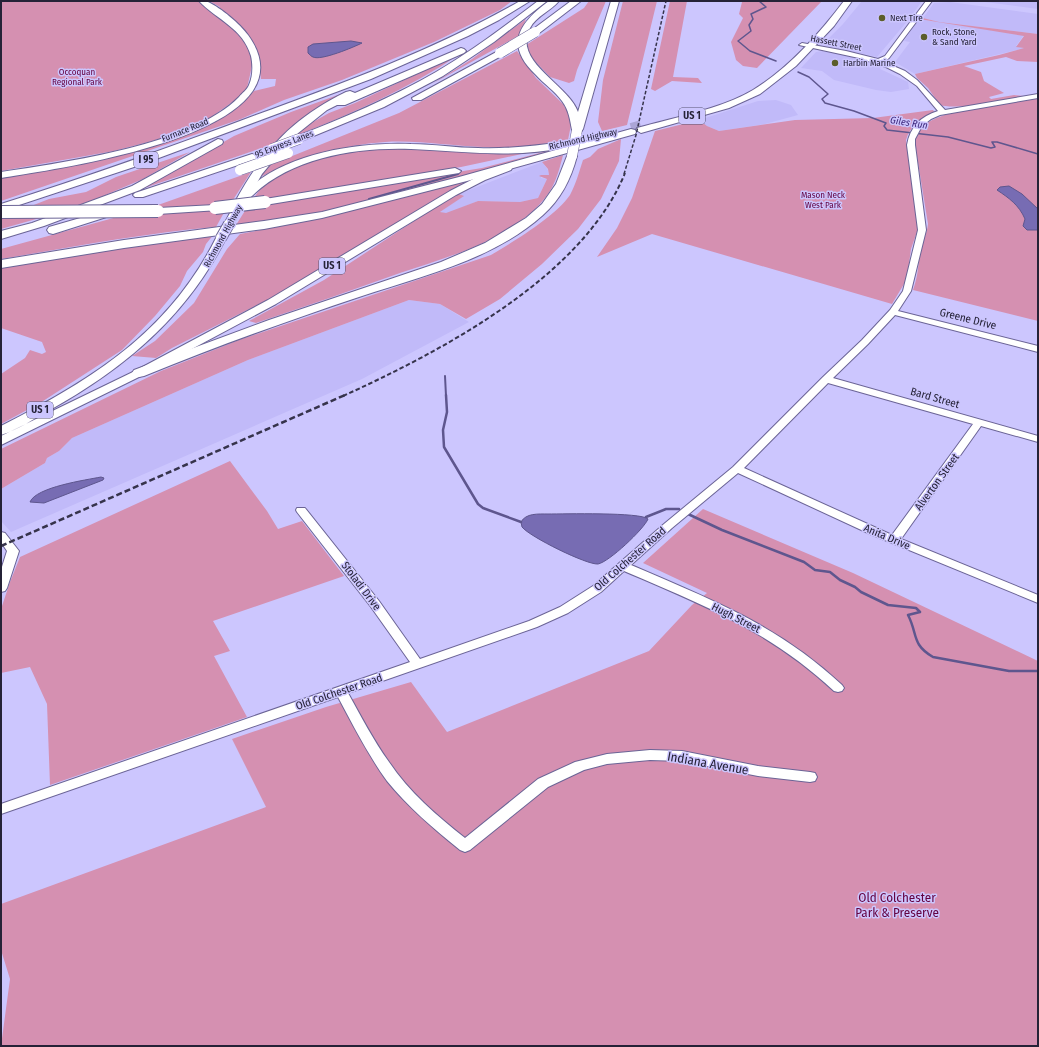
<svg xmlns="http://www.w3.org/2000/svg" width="1039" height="1047" font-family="'Fira Sans Condensed',sans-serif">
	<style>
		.built { fill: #c1baf9 }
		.green { fill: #d590b1 }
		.water { fill: #776cb3; stroke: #5e568e }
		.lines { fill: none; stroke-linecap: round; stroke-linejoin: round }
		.stream-far2 { stroke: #5e568e; stroke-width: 1.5 }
		.stream-far1 { stroke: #5e568e; stroke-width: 2 }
		.stream { stroke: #5e568e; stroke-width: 2.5 }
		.highway-tunnel { stroke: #aba5d6; stroke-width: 10; stroke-dasharray: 10 5; stroke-linecap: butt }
		.minor-casing { stroke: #6b6496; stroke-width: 2 }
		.major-casing { stroke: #6b6496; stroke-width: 2 }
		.highway-casing { stroke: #6b6496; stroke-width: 2 }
		.minor { fill: #fff; fill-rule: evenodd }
		.major { fill: #fff; fill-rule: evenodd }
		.highway { fill: #fff; fill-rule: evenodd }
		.rail-far2 { stroke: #36334b; stroke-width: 1.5; stroke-dasharray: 3.5 2; stroke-linecap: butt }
		.rail-far1 { stroke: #36334b; stroke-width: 2; stroke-dasharray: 4.5 2.5; stroke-linecap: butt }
		.rail { stroke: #36334b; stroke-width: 2.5; stroke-dasharray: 6 3; stroke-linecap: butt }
		.major-bridge-casing { stroke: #6b6496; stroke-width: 12; stroke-linecap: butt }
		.highway-bridge-far1-casing { stroke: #6b6496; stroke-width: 11; stroke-linecap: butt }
		.highway-bridge-casing { stroke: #6b6496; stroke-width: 14; stroke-linecap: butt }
		.major-bridge { stroke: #fff; stroke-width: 10 }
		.highway-bridge-far1 { stroke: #fff; stroke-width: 10 }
		.highway-bridge { stroke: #fff; stroke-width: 12 }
		.poi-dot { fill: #5c5d2a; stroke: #ccc6fe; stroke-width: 1.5 }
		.labels { text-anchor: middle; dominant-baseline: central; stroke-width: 3; stroke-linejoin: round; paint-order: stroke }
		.far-poi-label { font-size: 9px; fill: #252237; stroke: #ccc6fe; text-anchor: start }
		.far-street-label { font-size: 9px; fill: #252237; stroke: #ccc6fe }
		.far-park-label { font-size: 9px; fill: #640341; stroke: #ccc6fe }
		.shield { fill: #ccc6fe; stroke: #575373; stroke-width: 1 }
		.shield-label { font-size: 10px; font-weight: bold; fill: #252237 }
		.far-water-label { font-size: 10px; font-style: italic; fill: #3c267b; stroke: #ccc6fe }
		.street-label { font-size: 11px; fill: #252237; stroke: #ccc6fe }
		.near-street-label { font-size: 13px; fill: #252237; stroke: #ccc6fe }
		.near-park-label { font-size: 13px; fill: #640341; stroke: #ccc6fe }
	</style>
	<rect width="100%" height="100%" fill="#ccc6fe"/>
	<path class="built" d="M 862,1 L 922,1 L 910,18 L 877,57 L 827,46 L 825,42 L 843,24 Z
		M 986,1 L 1038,1 L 1038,9 L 985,2 Z
		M 950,2 L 1038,14 L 1038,34 L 939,22 L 923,18 L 934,3 Z
		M 919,19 L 1024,35 L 1016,46 L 1025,48 L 915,74 L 895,62 L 910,42 L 904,41 Z
		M 823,51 L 853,57 L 882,66 L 880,69 L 908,82 L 909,89 L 891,92 L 876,90 L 834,80 L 822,71 L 801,68 L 816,52 Z
		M 776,100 L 791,105 L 798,115 L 765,124 L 719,131 L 707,126 L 699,120 L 758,101 Z
		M 542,162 L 548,170 L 549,175 L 541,175 L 541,178 L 547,179 L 538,198 L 520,202 L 478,201 L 446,214 L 440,212 L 463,196 L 459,194 Z
		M 409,300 L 440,304 L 469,322 L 362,379 L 11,532 L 1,521 L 1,489 L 45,463 L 47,458 L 59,451 L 72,438 L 248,360 Z"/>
	<path class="green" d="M 1,1 L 201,1 L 241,36 L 249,48 L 253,61 L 250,75 L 247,88 L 238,98 L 210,118 L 176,133 L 152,141 L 114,151 L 1,171 Z
		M 209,1 L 512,1 L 500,10 L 434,42 L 342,80 L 284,100 L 241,119 L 1,201 L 1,177 L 123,154 L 199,129 L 239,106 L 254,91 L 275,86 L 276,79 L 261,79 L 257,50 L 252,41 L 240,27 L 220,12 L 220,7 Z
		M 589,1 L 606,1 L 577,70 L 574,81 L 569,83 L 550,77 L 532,58 L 526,45 L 584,8 Z
		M 623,1 L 657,1 L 627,125 L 602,131 L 598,122 L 603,80 Z
		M 670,1 L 687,1 L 673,77 L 698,78 L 702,83 L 672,81 L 655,91 L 651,89 Z
		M 740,1 L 822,1 L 757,68 L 743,66 L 736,60 L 731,42 L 743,18 L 739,14 L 742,2 Z
		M 923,18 L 939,22 L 1038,34 L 1038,62 L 1017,61 L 1006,57 L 964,66 L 981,72 L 984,81 L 1004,93 L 989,97 L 991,99 L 1014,95 L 1024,96 C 1008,101 955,110 940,105 L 928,88 L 917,78 L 915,74 L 999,55 L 1024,48 L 1016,47 L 1024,36 L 919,19 Z
		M 526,19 L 520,35 L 432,84 L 472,59 Z
		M 517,51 L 536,78 L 563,104 L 569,113 L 571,125 L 568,140 C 540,145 511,149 483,147 C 450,146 418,140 385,142 C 341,145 299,158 260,177 L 265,167 L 399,113 Z
		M 460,54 C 408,89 351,114 293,137 L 306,126 L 329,113 L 355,103 Z
		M 346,92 L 318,107 L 274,144 L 115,198 L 167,175 L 234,136 L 291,112 Z
		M 1038,98 L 1038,321 L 913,290 C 918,276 918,267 920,252 C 922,242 927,234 928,224 L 915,144 C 915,113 972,109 995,106 C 1009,103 1024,101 1038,98 Z
		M 933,110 L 935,113 C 922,119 910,125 906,140 L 919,226 L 911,249 L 907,279 L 892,304 L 652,234 L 597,257 L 617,228 L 632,198 L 655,131 L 699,120 L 707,126 L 719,131 L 795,120 L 873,118 Z
		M 631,129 L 462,177 L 362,202 L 320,212 L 236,225 L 248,206 L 482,168 Z
		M 621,139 L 619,161 L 601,199 L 578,229 L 542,264 L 500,299 L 466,319 L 440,304 L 409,300 L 248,360 L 72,438 L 59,451 L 47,458 L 45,463 L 1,489 L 1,449 L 161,371 L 239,340 L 491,255 C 513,242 556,216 570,195 C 576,184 579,172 583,160 L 590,157 L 598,149 Z
		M 380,148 L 545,149 L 461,167 L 251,201 C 255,197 258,191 263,187 C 291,160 343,152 380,148 Z
		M 190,152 L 143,179 L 75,208 L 26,208 L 49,199 L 86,192 L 116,177 Z
		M 563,155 C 557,179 553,192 534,210 C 499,243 445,258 400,273 C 352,290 304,307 256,323 L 249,321 L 324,280 L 434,208 L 459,194 L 464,196 L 440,212 L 446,213 L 478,201 L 520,202 L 538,198 L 547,179 L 539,176 L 541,175 L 549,175 L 548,169 L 542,162 Z
		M 251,172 L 231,203 L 199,207 L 159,207 L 158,205 Z
		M 493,172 L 279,294 L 172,348 L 156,358 L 132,356 L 155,341 L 194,303 L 227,249 L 240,234 L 308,221 L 443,187 Z
		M 226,209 L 216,227 C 144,233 73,247 1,259 L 1,249 L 128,214 Z
		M 61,212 L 1,229 L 1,215 Z
		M 214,234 L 206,244 L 203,252 L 187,271 L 180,286 L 155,316 L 122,350 L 40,403 L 1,424 L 1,374 L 25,358 L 30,350 L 42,354 L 46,352 L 42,342 L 1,328 L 1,268 Z
		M 230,461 L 267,511 L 278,529 L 302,521 L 344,576 L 213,621 L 230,651 L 214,656 L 247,717 L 50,785 L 47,704 L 30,667 L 1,673 L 1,609 L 10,582 L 20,557 Z
		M 703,509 L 853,573 L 1038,661 L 1038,1046 L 1,1046 L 10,979 L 1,950 L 1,904 L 266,807 L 232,739 L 326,707 L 411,682 L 447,732 L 649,651 L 692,605 L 707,593 L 643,563 Z"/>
	<path class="water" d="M 351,41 L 362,43 C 354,47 321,61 313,57 C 312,57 309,54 308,53 L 308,47 L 313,44 Z
		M 1009,186 L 1022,194 L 1038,209 L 1038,230 L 1027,230 L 1023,226 L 1025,219 C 1019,205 1009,198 997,190 L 1000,187 Z
		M 101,477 L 104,478 L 103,480 L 44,503 L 30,502 C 36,487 86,480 101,477 Z
		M 548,514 C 563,514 641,512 648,519 C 644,529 609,562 598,564 C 587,565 530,537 522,527 L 521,522 C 526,513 538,514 548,514 Z"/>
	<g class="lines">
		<path class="stream-far2" d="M 759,1 L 766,7 L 751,14 L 753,19 L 749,25 L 751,31 L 738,41 L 750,51 L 776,61
			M 798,72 L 809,77 L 828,94 L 822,99 L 825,103 L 854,111 L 886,123 L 884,126 L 887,130 L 948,137 L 991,148 L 995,147 L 992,142 L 997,142 L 1038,154"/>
		<path class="stream-far1" d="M 369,199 L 458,174
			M 445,376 L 446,396"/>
		<path class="stream" d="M 446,395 L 447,412 L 443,430 L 444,447 L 478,504 L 483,508 L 521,522
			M 688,514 L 722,530 L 804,562 L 815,570 L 830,572 L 840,580 L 855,587 L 861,592 L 888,605 L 916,608 L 920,612 L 908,615 C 918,634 911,644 933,657 L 1009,671 L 1038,671
			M 646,517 L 666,509 L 679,509"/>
		<path class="highway-tunnel" d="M 631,128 L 642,125"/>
		<defs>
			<path id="minor" d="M 926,1 L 932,1 L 889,58 L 884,62 L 905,71 L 917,80 L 945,110 L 1038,94 L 1038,98 L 940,115 L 931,119 L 922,126 L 915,139 L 915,145 L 926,230 L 911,291 L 898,311 L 1038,346 L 1038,352 L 895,315 L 868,344 L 833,378 L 1038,436 L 1038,442 L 981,426 L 901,539 L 1038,595 L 1038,603 L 870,534 L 738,473 L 672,528 L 631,565 C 710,599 778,625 842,685 L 844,688 L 842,691 L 838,692 L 834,691 C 770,631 703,605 624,571 L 601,592 L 568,613 L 537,627 L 348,693 C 361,716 373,740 389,762 C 409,792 437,816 465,838 L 538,779 L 575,762 L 607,754 L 650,750 L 682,751 L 758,766 L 810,772 L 815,773 L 817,777 L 815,781 L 810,782 L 758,776 L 682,761 L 650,760 L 607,764 L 584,770 L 548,787 L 470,850 L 465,852 L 460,850 C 434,829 408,807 387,781 C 368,755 353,725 338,697 L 1,814 L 1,804 L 410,662 L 371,607 L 297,512 L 296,510 L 297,508 L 305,508 L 379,601 L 420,659 L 529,621 L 560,607 L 593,586 L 664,524 L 733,467 L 823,377 L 862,340 L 890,310 L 903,291 L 918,230 L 907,145 C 910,127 921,116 938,111 L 917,86 L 900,74 L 886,67 L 859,58 L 799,45 L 802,43 L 846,51 L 878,59 L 885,56 ZM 828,383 L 973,424 L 892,535 L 744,468 Z
				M 1,532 L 5,533 L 19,551 L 7,588 L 5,591 L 1,592 L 1,570 L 7,551 L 1,542 Z"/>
			<path id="major" d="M 199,1 C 202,1 206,1 208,2 C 221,8 240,24 248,35 C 320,134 54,169 1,178 L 1,172 C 67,162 192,145 239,97 C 242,93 247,90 249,85 C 253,76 253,65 251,56 C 243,28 217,20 199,1 Z
				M 563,142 L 567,145 L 566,147 C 515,159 463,151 411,149 C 354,147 286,158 246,202 C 240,209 237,219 232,226 L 229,227 L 224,224 C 229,216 232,207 238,200 C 275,154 355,142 411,144 C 434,144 456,148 478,148 C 506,149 535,146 563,142 Z
				M 508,165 L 511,166 L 512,168 L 511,170 L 485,180 L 456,195 L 276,304 L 143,375 L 1,445 L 1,436 L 135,371 L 268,300 L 450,191 L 479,176 Z
				M 221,235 L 226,238 C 187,316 125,368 50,410 C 35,418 18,430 1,435 L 1,426 C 92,380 169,332 216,238 Z"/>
			<path id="highway" d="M 520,1 L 530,1 L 499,20 L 468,36 L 371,79 L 140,165 L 1,211 L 1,204 C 87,177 171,147 256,115 C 346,82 436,49 520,1 Z
				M 538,1 L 547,1 L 494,42 L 443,76 L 384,107 L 299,142 L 294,139 L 295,137 C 343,118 391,98 436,72 C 472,51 505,26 538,1 Z
				M 549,1 L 559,1 C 551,11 536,16 530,28 C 512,62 568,84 578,112 L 611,1 L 619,1 L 583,129 L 581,132 L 577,133 L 572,130 C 570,120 569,110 562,101 C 555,91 544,84 536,75 C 504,45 519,23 549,1 Z
				M 571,1 L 581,1 L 538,34 L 532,34 L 530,32 L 532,30 Z
				M 844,1 L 852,1 L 834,26 L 796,66 L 760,94 L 729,108 L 641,133 L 636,130 L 637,128 C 673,118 721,109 753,90 C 789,68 819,34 844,1 Z
				M 461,48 L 464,49 L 466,51 L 464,53 L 345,105 L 337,105 L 327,110 L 292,138 L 262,174 L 245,204 L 237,204 L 235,202 C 263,150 293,118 346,92 L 350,91 L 355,93 Z
				M 500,50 L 503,51 L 505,53 L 503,55 L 421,100 L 413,100 L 412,98 Z
				M 631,129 L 635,130 L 636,132 L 635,134 L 467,181 L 322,218 L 264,229 L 124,248 L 1,268 L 1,260 L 124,240 L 264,221 L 322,212 L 459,177 Z
				M 218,139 L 222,140 L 223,142 L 222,144 L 140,190 L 44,226 L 1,239 L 1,231 L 32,223 L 132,186 Z
				M 572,153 L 577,156 C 571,179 561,199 543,215 C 493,260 422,276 359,297 C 287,321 215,347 144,376 L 139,377 L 134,376 L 132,373 L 134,370 L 269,320 L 441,262 L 485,243 L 526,218 L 542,204 L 556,184 L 567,156 Z
				M 252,154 L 256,155 L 257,157 L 256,159 L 143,197 L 135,197 L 133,195 L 135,193 Z
				M 455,168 L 461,171 L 459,173 L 265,205 L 261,204 L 259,202 L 261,200 L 265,199 Z
				M 215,205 L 219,206 L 221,208 L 219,210 L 158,214 L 154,213 L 152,211 L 154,209 L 158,208 Z
				M 115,208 L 119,209 L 121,211 L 119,213 L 53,234 L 49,233 L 47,230 L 49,227 Z"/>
		</defs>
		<use href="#minor" class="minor-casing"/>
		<use href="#major" class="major-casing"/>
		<use href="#highway" class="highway-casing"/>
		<use href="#minor" class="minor"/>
		<use href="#major" class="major"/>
		<use href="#highway" class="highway"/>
		<path class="rail-far2" d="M 624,174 L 636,135 L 666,1"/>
		<path class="rail-far1" d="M 343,396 C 440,352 583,277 625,173"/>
		<path class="rail" d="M 1,546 L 345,395"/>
		<defs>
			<path id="major-bridge" d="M 221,238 L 229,224"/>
			<path id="highway-bridge-far1" d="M 500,53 L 535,32
				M 272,149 L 299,139
				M 572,156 L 577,130
				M 240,170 L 288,153"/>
			<path id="highway-bridge" d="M 215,208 L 265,202
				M 1,212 L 158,211"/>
		</defs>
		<use href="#major-bridge" class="major-bridge-casing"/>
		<use href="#highway-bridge-far1" class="highway-bridge-far1-casing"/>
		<use href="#highway-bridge" class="highway-bridge-casing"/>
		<use href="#major-bridge" class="major-bridge"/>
		<use href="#highway-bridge-far1" class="highway-bridge-far1"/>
		<use href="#highway-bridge" class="highway-bridge"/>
	</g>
	<g class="poi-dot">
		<circle cx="882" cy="18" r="4"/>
		<circle cx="924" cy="37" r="4"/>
		<circle cx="835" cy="63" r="4"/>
	</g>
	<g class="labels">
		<g class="far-poi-label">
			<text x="890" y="18">Next Tire</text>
			<text x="932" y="32">Rock, Stone,<tspan x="932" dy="10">&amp; Sand Yard</tspan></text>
			<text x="843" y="63">Harbin Marine</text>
		</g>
		<g class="far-street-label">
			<text transform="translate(836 43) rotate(11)">Hassett Street</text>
			<text transform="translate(185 130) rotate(-22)">Furnace Road</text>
			<text transform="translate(583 139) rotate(-13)">Richmond Highway</text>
			<text transform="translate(284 144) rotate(-21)">95 Express Lanes</text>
			<text transform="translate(223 236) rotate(-61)">Richmond Highway</text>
		</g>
		<g class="far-park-label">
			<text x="77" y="72">Occoquan<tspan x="77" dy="10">Regional Park</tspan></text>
			<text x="823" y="195">Mason Neck<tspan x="823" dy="10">West Park</tspan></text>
		</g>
		<g class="shield">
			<rect x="679" y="108" width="26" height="16" rx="3"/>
			<rect x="134" y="152" width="24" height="16" rx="3"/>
			<rect x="319" y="258" width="26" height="16" rx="3"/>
			<rect x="27" y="402" width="26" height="16" rx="3"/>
		</g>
		<g class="shield-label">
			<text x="692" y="116">US 1</text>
			<text x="146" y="160">I 95</text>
			<text x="332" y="266">US 1</text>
			<text x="40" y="410">US 1</text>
		</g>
		<g class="far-water-label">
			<text transform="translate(909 123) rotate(9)">Giles Run</text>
		</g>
		<g class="street-label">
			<text transform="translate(968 319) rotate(14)">Greene Drive</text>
			<text transform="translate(935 398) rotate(16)">Bard Street</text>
			<text transform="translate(937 482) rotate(-54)">Alverton Street</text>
			<text transform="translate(887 537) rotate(23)">Anita Drive</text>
			<text transform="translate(630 559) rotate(-41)">Old Colchester Road</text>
			<text transform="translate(361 586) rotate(53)">Stoladi Drive</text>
			<text transform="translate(736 618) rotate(27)">Hugh Street</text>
			<text transform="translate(339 692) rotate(-19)">Old Colchester Road</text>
		</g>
		<g class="near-street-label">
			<text transform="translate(708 763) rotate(10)">Indiana Avenue</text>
		</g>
		<g class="near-park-label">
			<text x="897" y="897">Old Colchester<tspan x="897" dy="15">Park &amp; Preserve</tspan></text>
		</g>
	</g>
	<rect width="1039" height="1047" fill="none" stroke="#252237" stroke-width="4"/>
</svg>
